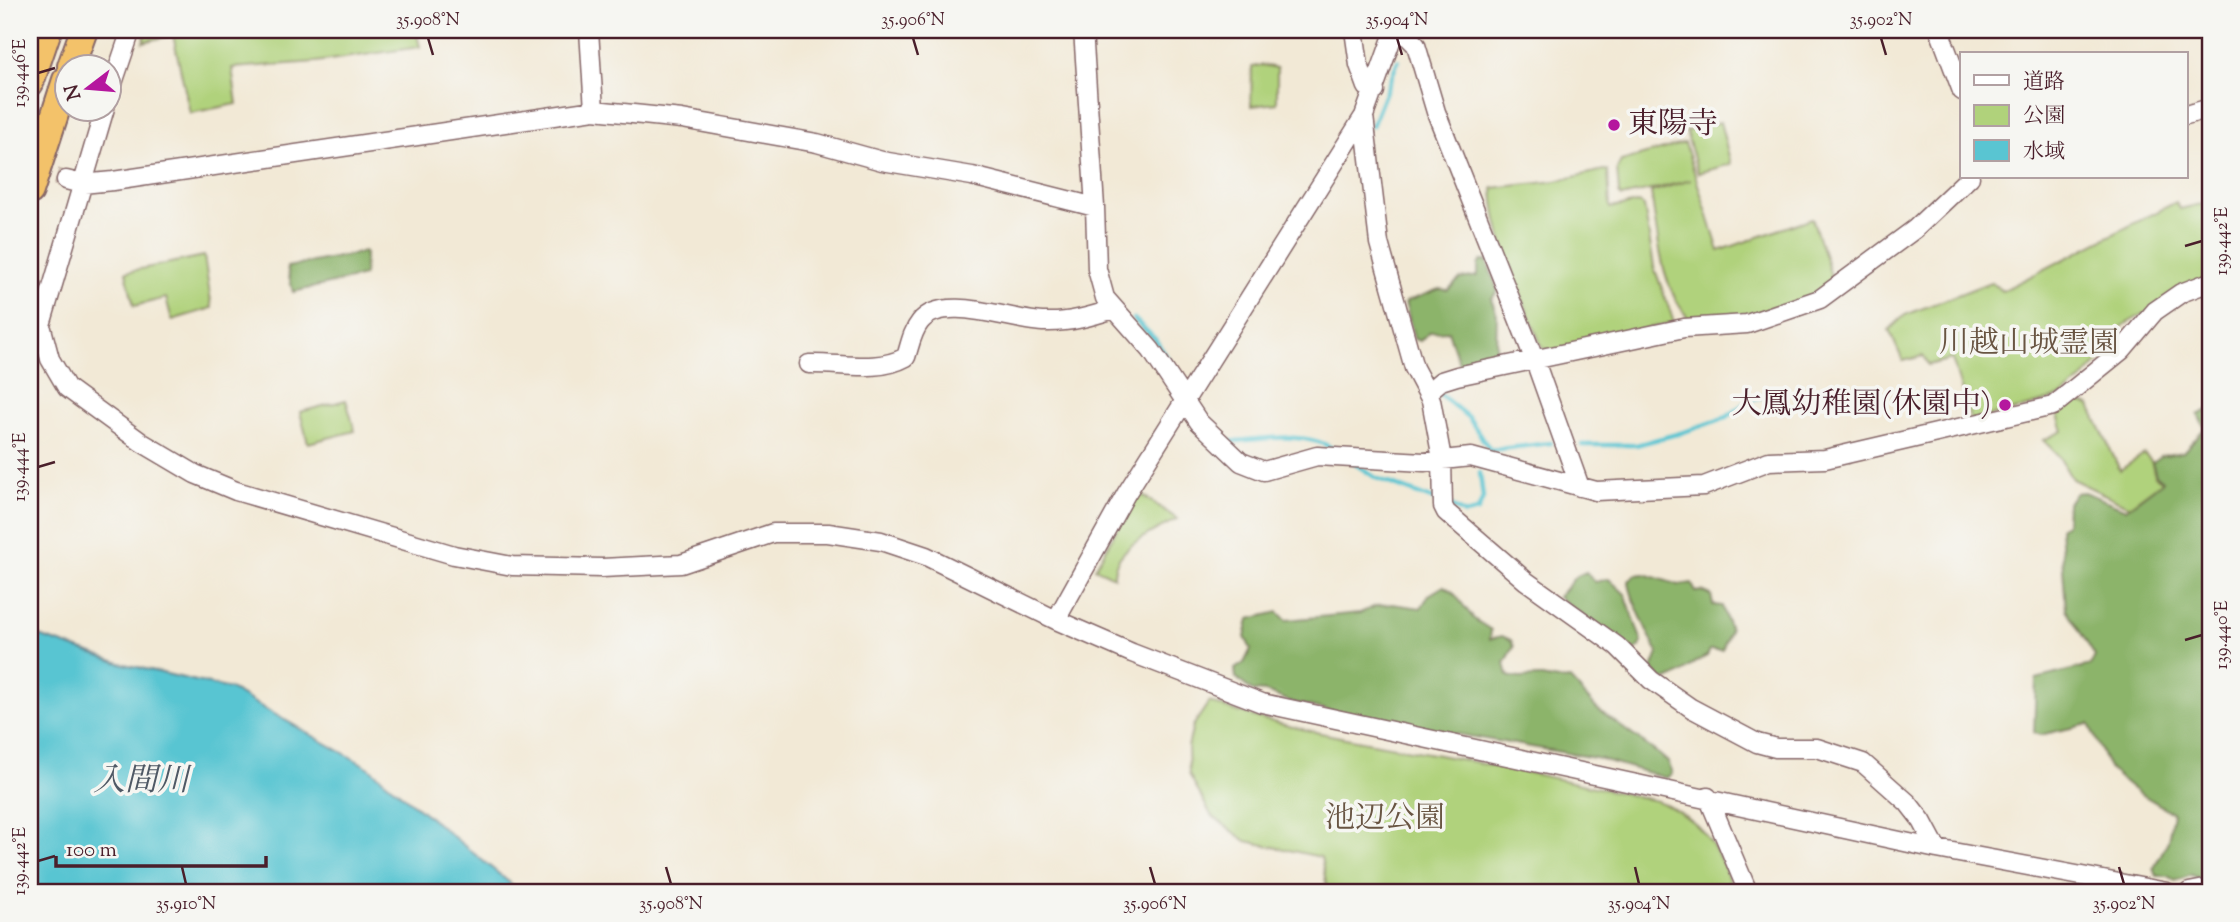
<svg xmlns="http://www.w3.org/2000/svg" width="2240" height="922" font-family="'Sorts Mill Goudy','Noto Serif JP',serif">
	<style>
		.green { fill: #b0d27b; stroke: #7d7853; stroke-width: 2 }
		.forest { fill: #8cb46b; stroke: #6b6a4b; stroke-width: 2 }
		.water { fill: #59c5d2; stroke: #52727e; stroke-width: 2 }
		.lines { fill: none; stroke-linecap: round; stroke-linejoin: round }
		.stream { stroke: #59c5d2; stroke-width: 4.5 }
		.minor-tunnel { stroke: #d0c1b4; stroke-width: 18; stroke-dasharray: 18 9; stroke-linecap: butt }
		.minor-casing { stroke: #856667; stroke-width: 21 }
		.highway-casing { stroke: #856667; stroke-width: 30 }
		.minor { stroke: #fff; stroke-width: 18 }
		.highway { stroke: #f3c26a; stroke-width: 26 }
		.ticks { fill: none; stroke: #4a1f2b; stroke-width: 2.5 }
		.poi-dot { fill: #b5179e; stroke: #f6f6f2; stroke-width: 2.5 }
		.labels { text-anchor: middle; dominant-baseline: central; stroke-width: 7; stroke-linejoin: round; paint-order: stroke }
		.poi-label { font-size: 30px; fill: #4a1f2b; stroke: #f6f6f2; text-anchor: start }
		.park-label { font-size: 30px; fill: #695543; stroke: #f6f6f2 }
		.water-label { font-size: 32px; font-style: italic; fill: #4f5965; stroke: #f6f6f2 }
		.neatline { fill: none; stroke: #4a1f2b; stroke-width: 2.5 }
		.ticks-label { font-size: 18px; text-anchor: middle; fill: #4a1f2b }
	</style>
	<rect width="100%" height="100%" fill="#f6f6f2"/>
	<filter id="ink" filterUnits="userSpaceOnUse"><feTurbulence type="fractalNoise" baseFrequency=".0143" numOctaves="2"/><feDisplacementMap in="SourceGraphic" scale="14" xChannelSelector="R" yChannelSelector="G"/><feConvolveMatrix kernelMatrix="1 2 1 2 8 2 1 2 1" color-interpolation-filters="sRGB"/></filter>
	<filter id="wash" filterUnits="userSpaceOnUse"><feTurbulence type="fractalNoise" baseFrequency=".00686" numOctaves="4" result="noise"/><feDisplacementMap in="SourceGraphic" scale="28" xChannelSelector="R" yChannelSelector="G"/><feGaussianBlur stdDeviation="1.57" result="paint"/><feColorMatrix in="noise" values="0 0 0 0 0 0 0 0 0 0 0 0 0 0 0 0 0 1.4 0 .05"/><feComposite in="paint" operator="in"/></filter>
	<g filter="url(#wash)">
		<rect width="100%" height="100%" fill="#f2e9d6"/>
		<path class="green" d="M 147,30 L 416,30 L 420,47 L 316,62 L 232,68 L 237,104 L 190,113 L 173,35 L 143,42 Z
			M 1262,65 L 1277,68 L 1277,103 L 1251,106 L 1252,67 Z
			M 1720,122 L 1731,164 L 1698,173 L 1686,131 Z
			M 1685,143 L 1719,251 L 1812,218 L 1833,282 C 1793,312 1741,320 1693,323 C 1660,290 1658,237 1651,192 L 1691,180 L 1622,197 L 1619,194 L 1617,169 L 1621,161 Z
			M 1604,170 L 1608,171 L 1610,208 L 1639,203 L 1644,206 L 1654,267 L 1674,322 L 1551,352 L 1542,347 C 1522,296 1495,243 1493,188 L 1556,181 Z
			M 2176,202 L 2180,209 L 2210,202 L 2210,277 L 2122,326 C 2121,343 2076,388 2060,396 C 2033,408 1999,413 1971,421 L 1952,359 L 1928,365 L 1923,356 L 1903,361 L 1889,330 L 1905,315 L 1991,282 L 2002,291 Z
			M 204,256 L 212,308 L 172,320 L 166,298 L 134,306 L 126,272 Z
			M 346,400 L 355,431 L 308,443 L 300,412 Z
			M 2077,401 L 2090,406 L 2120,470 L 2144,454 L 2151,461 L 2155,476 L 2163,481 L 2129,506 L 2072,479 L 2058,455 L 2043,440 L 2063,431 L 2057,412 Z
			M 1138,492 L 1177,519 C 1155,532 1113,546 1114,577 L 1095,568 Z
			M 1209,702 C 1273,726 1339,737 1406,749 C 1490,764 1574,782 1657,801 C 1704,820 1717,847 1734,892 L 1328,892 L 1321,857 L 1246,841 L 1211,815 L 1189,774 L 1188,747 L 1193,726 Z"/>
		<path class="forest" d="M 365,252 L 364,276 L 293,292 L 287,267 Z
			M 1481,261 L 1487,261 L 1498,291 L 1491,299 L 1497,314 L 1496,349 L 1509,361 L 1461,369 L 1448,331 L 1430,332 L 1420,341 L 1414,339 L 1405,302 L 1439,289 L 1448,290 L 1460,279 L 1478,276 L 1478,265 Z
			M 2210,409 L 2210,877 L 2200,879 L 2192,875 L 2175,881 L 2168,876 L 2157,876 L 2154,868 L 2168,841 L 2173,813 L 2133,789 L 2110,770 L 2089,724 L 2040,735 L 2034,733 L 2036,679 L 2091,665 L 2095,656 L 2066,609 L 2060,527 L 2066,524 L 2067,504 L 2075,493 L 2084,492 L 2126,509 L 2163,481 L 2156,475 L 2152,463 L 2160,456 L 2183,452 L 2205,428 L 2198,415 Z
			M 1586,572 L 1595,582 L 1609,579 L 1625,594 L 1642,642 L 1640,647 L 1632,652 L 1558,597 L 1575,577 Z
			M 1644,574 L 1679,585 L 1692,583 L 1696,592 L 1702,591 L 1711,595 L 1713,605 L 1722,606 L 1730,630 L 1722,650 L 1710,650 L 1707,656 C 1691,663 1681,677 1663,681 L 1652,669 L 1658,653 C 1650,637 1629,596 1629,581 L 1635,575 Z
			M 1444,586 L 1453,592 L 1474,619 L 1491,630 L 1490,639 L 1502,636 L 1511,640 L 1514,647 L 1505,663 L 1508,676 C 1521,681 1529,676 1542,677 C 1552,679 1559,681 1570,679 L 1597,709 L 1660,755 L 1669,763 L 1672,774 L 1666,778 L 1601,759 L 1410,726 L 1401,721 L 1378,722 L 1292,702 L 1266,692 L 1252,691 L 1236,678 L 1235,669 L 1244,663 L 1251,649 L 1245,637 L 1249,619 L 1278,612 L 1286,620 L 1360,613 L 1376,606 L 1392,604 L 1421,608 L 1429,595 Z"/>
		<path class="water" d="M 30,633 L 120,663 L 230,689 L 368,767 L 521,892 L 30,892 Z"/>
		<g class="lines">
			<path class="stream" d="M 1372,126 L 1398,61
				M 1134,319 L 1155,339 L 1180,378
				M 1438,393 L 1469,418 L 1490,450 L 1551,443
				M 1229,442 C 1261,439 1309,430 1336,451
				M 1582,445 L 1636,445 L 1684,432 L 1727,417 L 1749,400 L 1772,394
				M 1355,464 L 1376,478 L 1439,502
				M 1451,506 L 1465,514 L 1478,511 L 1483,498 L 1480,473"/>
		</g>
	</g>
	<g filter="url(#ink)">
		<g class="lines">
			<path class="minor-tunnel" d="M 30,169 L 66,180"/>
			<defs>
				<path id="minor" d="M 589,30 L 594,110
					M 1083,30 L 1095,207
					M 1354,30 L 1359,65 L 1367,87 L 1375,91
					M 1939,30 L 1962,91
					M 1394,33 L 1406,35 L 1416,45 L 1436,112 L 1535,361 L 1580,487
					M 108,98 L 131,30
					M 105,108 L 41,325 L 50,359 L 67,388 L 141,442 L 195,474 L 236,491 L 454,555 L 512,566 L 602,568 L 681,564 L 773,533 L 828,533 L 881,541 L 926,556 L 1056,620 L 1132,653 L 1262,703 L 1937,849 L 2167,892
					M 2186,115 L 2210,108
					M 1364,116 L 1379,243 L 1414,368 L 1431,400 L 1442,459 L 1443,506 L 1446,512 L 1526,581 L 1617,646 L 1651,680 L 1691,708 L 1757,743 L 1776,748 L 1817,748 L 1863,763 L 1908,803 L 1922,821 L 1937,849
					M 66,180 L 82,184 L 113,181 L 594,110 L 682,119 L 817,143 L 882,161 L 972,176 L 1095,207 L 1097,269 L 1105,298 L 1151,350 L 1199,422 L 1241,462 L 1264,471 L 1317,456 L 1424,462 L 1471,457 L 1596,491 L 1704,486 L 1769,461 L 1825,459 L 2053,406 L 2122,350 L 2155,311 L 2181,293 L 2210,282
					M 809,364 C 841,363 877,373 906,357 C 910,345 912,332 920,322 C 942,292 1014,322 1045,322 C 1069,323 1092,316 1114,309
					M 1428,392 L 1441,381 L 1457,376 L 1684,328 L 1747,324 L 1820,299 L 1915,229 L 1970,177
					M 1056,620 L 1126,494 L 1364,116 L 1395,30
					M 1708,797 L 1748,892
					M 2189,892 L 2210,888"/>
				<path id="highway" d="M 71,66 L 84,30
					M 30,83 L 48,30
					M 30,191 L 66,80"/>
			</defs>
			<use href="#minor" class="minor-casing"/>
			<use href="#highway" class="highway-casing"/>
			<use href="#minor" class="minor"/>
			<use href="#highway" class="highway"/>
		</g>
	</g>
	<path class="ticks" d="M 428,38 L 433,55M 913,38 L 918,55M 1397,38 L 1402,55M 1881,38 L 1886,55M 38,73 L 55,68M 2185,246 L 2202,241M 38,467 L 55,462M 2185,640 L 2202,635M 38,861 L 55,856M 182,867 L 186,884M 666,867 L 671,884M 1150,867 L 1155,884M 1635,867 L 1639,884M 2119,867 L 2124,884"/>
	<g class="poi-dot">
		<circle cx="1614" cy="125" r="7"/>
		<circle cx="2005" cy="405" r="7"/>
	</g>
	<g class="labels">
		<g class="poi-label">
			<text x="1628" y="125">東陽寺</text>
			<text x="1991" y="405" text-anchor="end">大鳳幼稚園(休園中)</text>
		</g>
		<g class="park-label">
			<text x="2029" y="344">川越山城霊園</text>
			<text x="1385" y="819">池辺公園</text>
		</g>
		<g class="water-label">
			<text x="141" y="782">入間川</text>
		</g>
	</g>
	<rect width="2240" height="922" fill="none" stroke="#f6f6f2" stroke-width="77"/>
	<rect x="1960" y="52" width="228" height="126" fill="#f6f6f2" stroke="#b1a0a2" stroke-width="2"/>
	<rect x="1974" y="75" width="35" height="10" fill="#ffffff" stroke="#b1a0a2" stroke-width="2"/>
	<text x="2023" y="88" font-size="21" fill="#4a1f2b">道路</text>
	<rect x="1974" y="105" width="35" height="21" fill="#b0d27b" stroke="#b1a0a2" stroke-width="2"/>
	<text x="2023" y="122" font-size="21" fill="#4a1f2b">公園</text>
	<rect x="1974" y="140" width="35" height="21" fill="#59c5d2" stroke="#b1a0a2" stroke-width="2"/>
	<text x="2023" y="158" font-size="21" fill="#4a1f2b">水域</text>
	<g transform="translate(88 88) rotate(254)"><circle r="33" fill="#f6f6f2" stroke="#b1a0a2" stroke-width="2"/>
	<path d="M0-5L12 26L0 18L-12 26Z" fill="#b5179e"/>
	<text y="-10" font-size="19" font-weight="bold" text-anchor="middle" fill="#4a1f2b">N</text>
	</g>
	<path d="M56 856v10h210v-10" fill="none" stroke="#4a1f2b" stroke-width="3.5"/>
	<text x="66" y="856" font-size="21" fill="#4a1f2b" stroke="#f6f6f2" stroke-width="5" paint-order="stroke">100 m</text>
	<rect x="38" y="38" width="2164" height="846" class="neatline"/>
	<g class="ticks-label">
		<text x="428" y="25">35.908°N</text>
		<text x="913" y="25">35.906°N</text>
		<text x="1397" y="25">35.904°N</text>
		<text x="1881" y="25">35.902°N</text>
		<text transform="translate(19 73) rotate(-90)" y="6">139.446°E</text>
		<text transform="translate(2221 241) rotate(-90)" y="6">139.442°E</text>
		<text transform="translate(19 467) rotate(-90)" y="6">139.444°E</text>
		<text transform="translate(2221 635) rotate(-90)" y="6">139.440°E</text>
		<text transform="translate(19 861) rotate(-90)" y="6">139.442°E</text>
		<text x="186" y="909">35.910°N</text>
		<text x="671" y="909">35.908°N</text>
		<text x="1155" y="909">35.906°N</text>
		<text x="1639" y="909">35.904°N</text>
		<text x="2124" y="909">35.902°N</text>
	</g>
</svg>
